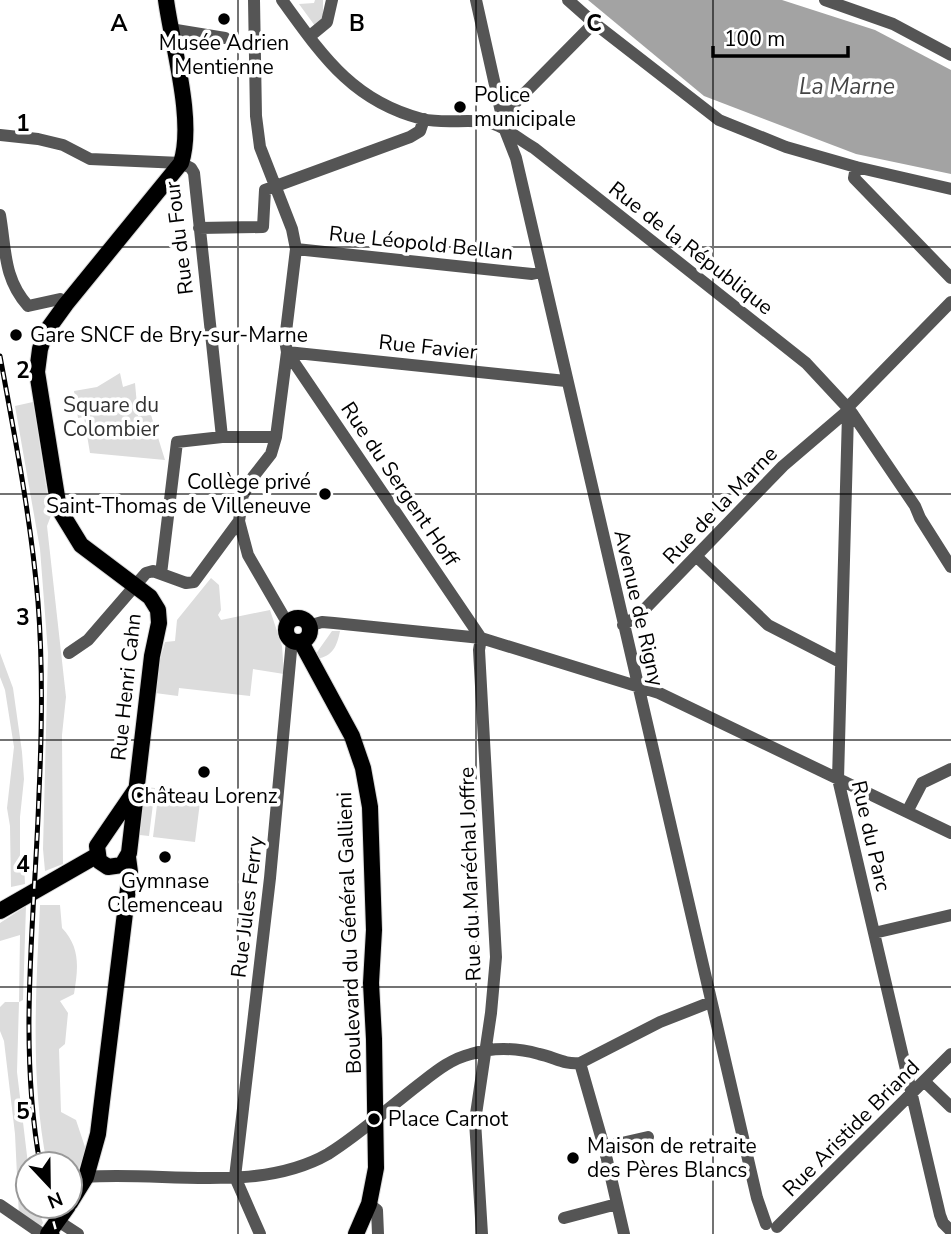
<svg xmlns="http://www.w3.org/2000/svg" width="951" height="1234" font-family="'Nunito Sans',sans-serif">
	<style>
		.green { fill: #dcdcdc }
		.water { fill: #a3a3a3 }
		.lines { fill: none; stroke-linecap: round; stroke-linejoin: round }
		.major-casing { stroke: #dbdbdb; stroke-width: 18 }
		.minor { stroke: #555; stroke-width: 12 }
		.major { stroke: #000; stroke-width: 16 }
		.rail-casing { stroke: #000; stroke-width: 5 }
		.rail { stroke: #fff; stroke-width: 2.5; stroke-dasharray: 8; stroke-linecap: butt }
		.grid { fill: none; stroke: #000; stroke-width: 2; stroke-opacity: 0.55 }
		.poi-dot { fill: #000; stroke: #fff; stroke-width: 2.5 }
		.labels { text-anchor: middle; dominant-baseline: central; stroke-width: 7; stroke-linejoin: round; paint-order: stroke }
		.poi-label { font-size: 21px; fill: #000; stroke: #fff; text-anchor: start }
		.street-label { font-size: 21px; fill: #000; stroke: #fff }
		.park-label { font-size: 21px; fill: #333; stroke: #fff }
		.water-label { font-size: 23px; font-style: italic; fill: #444; stroke: #fff }
		.grid-label { font-size: 23px; text-anchor: middle; font-weight: bold; fill: #000; stroke: #fff; stroke-width: 7; stroke-linejoin: round; paint-order: stroke }
	</style>
	<rect width="100%" height="100%" fill="#fff"/>
	<path class="green" d="M 315,0 L 323,0 L 323,29 L 318,30 L 299,4 L 314,3 Z
		M 120,373 L 123,387 L 135,383 L 138,416 L 151,415 L 165,460 L 90,453 L 84,417 L 78,418 L 74,391 L 97,387 Z
		M 33,402 L 48,499 L 52,513 L 47,526 L 66,697 L 62,735 L 63,864 L 45,871 L 43,849 L 48,653 L 40,549 L 15,406 Z
		M 211,578 L 219,585 L 221,610 L 218,615 L 221,620 L 270,610 L 282,646 L 284,674 L 253,669 L 250,696 L 179,688 L 178,696 L 155,693 L 159,663 L 165,642 L 175,641 L 177,620 Z
		M 332,631 L 340,631 C 337,646 333,656 317,659 L 315,655 Z
		M 0,653 L 13,688 L 22,752 L 24,779 L 20,817 L 20,860 L 24,864 L 25,884 L 11,887 L 10,826 L 7,808 L 14,747 L 5,690 L 0,677 Z
		M 145,787 L 155,788 L 149,836 L 140,835 Z
		M 159,789 L 201,794 L 195,842 L 153,837 Z
		M 40,905 L 60,905 L 62,928 C 81,948 78,969 74,994 L 60,1001 L 68,1013 L 65,1044 L 59,1049 L 61,1112 L 76,1120 L 86,1150 L 70,1190 L 70,1164 L 47,1164 C 30,1079 36,991 40,905 Z
		M 26,906 L 23,1000 L 19,1002 L 17,1072 L 28,1164 L 28,1206 L 37,1206 L 43,1223 L 38,1231 L 19,1217 L 15,1134 L 4,1041 L 0,1031 L 0,1007 L 5,1002 L 19,1002 L 20,935 L 0,941 L 0,923 Z"/>
	<path class="water" d="M 588,0 L 782,0 L 875,30 L 951,70 L 951,174 L 856,154 L 704,96 Z"/>
	<g class="lines">
		<defs>
			<path id="major" d="M286 630a12 12 0 1 1 24 0a12 12 0 1 1-24 0Z
				M 301,642 L 352,736 L 363,768 L 370,807 L 374,930 L 371,983 L 374,1039 L 376,1168 L 369,1204 L 356,1234
				M 136,789 L 97,846 L 99,861 L 108,867 L 122,865 L 129,853 L 152,656 L 159,623 L 158,610 L 150,597 L 81,545 L 59,509 L 37,372 L 40,349 L 45,333 L 66,304 L 181,163 C 195,121 172,45 166,0
				M 0,911 L 96,856
				M 70,1203 L 86,1177 L 98,1134 L 130,872 L 128,857
				M 48,1234 L 68,1206"/>
		</defs>
		<use href="#major" class="major-casing"/>
		<path class="minor" d="M 282,0 C 322,55 352,101 422,119 C 444,124 465,119 487,122 C 504,125 519,140 534,148 L 806,363 L 846,406
			M 476,0 L 505,130 L 516,158 L 757,1198 L 766,1224
			M 568,0 L 594,23 L 719,120 L 786,147 L 856,167 L 951,189
			M 825,0 L 893,24 L 951,55
			M 170,29 L 225,38
			M 310,36 L 327,22 L 332,0
			M 502,116 L 594,23
			M 0,135 L 38,139 L 63,145 L 90,159 L 181,163 L 191,168 L 194,173 L 222,437
			M 856,167 L 854,178 L 951,278
			M 0,215 C 6,249 3,278 28,306 L 60,299 L 66,304
			M 199,228 L 263,227 L 265,190 L 410,137 L 420,131 L 424,119
			M 296,249 L 532,274 L 541,272
			M 287,352 L 481,638
			M 287,352 L 566,381
			M 850,405 L 951,302
			M 852,413 L 915,506 L 920,518 L 951,567
			M 848,414 L 838,779 L 940,1215 L 943,1223 L 951,1231
			M 239,521 L 248,555 L 288,624
			M 697,557 L 768,625 L 840,662
			M 161,574 L 177,442 L 222,437 L 276,437
			M 623,625 L 639,615 L 783,466 L 845,413
			M 308,626 L 322,622 L 334,623 L 481,638 L 659,693 L 951,833
			M 481,638 L 479,650 L 496,957 L 491,1013 L 475,1121 L 482,1234
			M 69,653 L 88,640 L 146,573 L 153,571 L 186,583 L 194,582 L 239,521 L 243,495 L 253,477 L 271,454 L 276,437 L 287,352 L 285,340 L 296,249 L 292,229 L 260,147 L 256,116 L 254,0
			M 907,812 L 922,783 L 951,769
			M 874,933 L 951,915
			M 580,1063 L 604,1147 L 624,1234
			M 924,1081 L 951,1107
			M 604,1147 L 648,1137
			M 86,1177 C 163,1171 258,1194 328,1154 C 356,1137 390,1107 417,1086 C 434,1073 450,1059 471,1054 C 493,1047 517,1048 539,1054 C 554,1057 565,1065 580,1063 L 660,1022 L 711,1002
			M 369,1204 L 377,1210 L 378,1234
			M 0,1205 L 42,1234
			M 564,1218 L 617,1204
			M 58,1221 L 78,1234
			M 777,1227 L 951,1054
			M 260,1234 L 235,1177 L 270,878 L 292,640"/>
		<use href="#major" class="major"/>
		<defs>
			<path id="rail" d="M 0,356 C 15,438 31,519 38,602 C 43,665 42,730 39,793 C 35,916 18,1042 40,1164
				M 49,1206 L 57,1234"/>
		</defs>
		<use href="#rail" class="rail-casing"/>
		<use href="#rail" class="rail"/>
	</g>
	<path class="grid" d="M 238,0 L 238,1234M 476,0 L 476,1234M 713,0 L 713,1234M 0,247 L 951,247M 0,494 L 951,494M 0,740 L 951,740M 0,987 L 951,987"/>
	<g class="poi-dot">
		<circle cx="224" cy="19" r="7"/>
		<circle cx="460" cy="107" r="7"/>
		<circle cx="16" cy="335" r="7"/>
		<circle cx="325" cy="494" r="7"/>
		<circle cx="204" cy="772" r="7"/>
		<circle cx="165" cy="857" r="7"/>
		<circle cx="374" cy="1119" r="7"/>
		<circle cx="573" cy="1158" r="7"/>
	</g>
	<g class="labels">
		<g class="poi-label">
			<text x="224" y="43" text-anchor="middle">Musée Adrien<tspan x="224" dy="24">Mentienne</tspan></text>
			<text x="474" y="95">Police<tspan x="474" dy="24">municipale</tspan></text>
			<text x="30" y="335">Gare SNCF de Bry-sur-Marne</text>
			<text x="311" y="482" text-anchor="end">Collège privé<tspan x="311" dy="24">Saint-Thomas de Villeneuve</tspan></text>
			<text x="204" y="796" text-anchor="middle">Château Lorenz</text>
			<text x="165" y="881" text-anchor="middle">Gymnase<tspan x="165" dy="24">Clemenceau</tspan></text>
			<text x="388" y="1119">Place Carnot</text>
			<text x="587" y="1146">Maison de retraite<tspan x="587" dy="24">des Pères Blancs</tspan></text>
		</g>
		<g class="street-label">
			<text transform="translate(179 238) rotate(-97)">Rue du Four</text>
			<text transform="translate(421 243) rotate(6)">Rue Léopold Bellan</text>
			<text transform="translate(691 248) rotate(38)">Rue de la République</text>
			<text transform="translate(428 347) rotate(6)">Rue Favier</text>
			<text transform="translate(400 484) rotate(56)">Rue du Sergent Hoff</text>
			<text transform="translate(720 505) rotate(-46)">Rue de la Marne</text>
			<text transform="translate(639 608) rotate(77)">Avenue de Rigny</text>
			<text transform="translate(126 687) rotate(-84)">Rue Henri Cahn</text>
			<text transform="translate(871 836) rotate(77)">Rue du Parc</text>
			<text transform="translate(470 874) rotate(-92)">Rue du Maréchal Joffre</text>
			<text transform="translate(247 907) rotate(-83)">Rue Jules Ferry</text>
			<text transform="translate(349 933) rotate(-92)">Boulevard du Général Gallieni</text>
			<text transform="translate(851 1128) rotate(-45)">Rue Aristide Briand</text>
		</g>
		<g class="park-label">
			<text x="111" y="405">Square du<tspan x="111" dy="24">Colombier</tspan></text>
		</g>
		<g class="water-label">
			<text x="847" y="86">La Marne</text>
		</g>
	</g>
	<g class="grid-label">
		<text x="119" y="31">A</text>
		<text x="357" y="31">B</text>
		<text x="594" y="31">C</text>
		<text x="23" y="131">1</text>
		<text x="23" y="378">2</text>
		<text x="23" y="625">3</text>
		<text x="23" y="872">4</text>
		<text x="23" y="1119">5</text>
	</g>
	<g transform="translate(49 1185) rotate(158)"><circle r="33" fill="#ffffff" stroke="#999999" stroke-width="2"/>
	<path d="M0-5L12 26L0 18L-12 26Z" fill="#000000"/>
	<text y="-10" font-size="19" font-weight="bold" text-anchor="middle" fill="#000000">N</text>
	</g>
	<path d="M713 46v10h135v-10" fill="none" stroke="#000000" stroke-width="3.5"/>
	<text x="724" y="46" font-size="21" fill="#000000" stroke="#ffffff" stroke-width="5" paint-order="stroke">100 m</text>
</svg>
